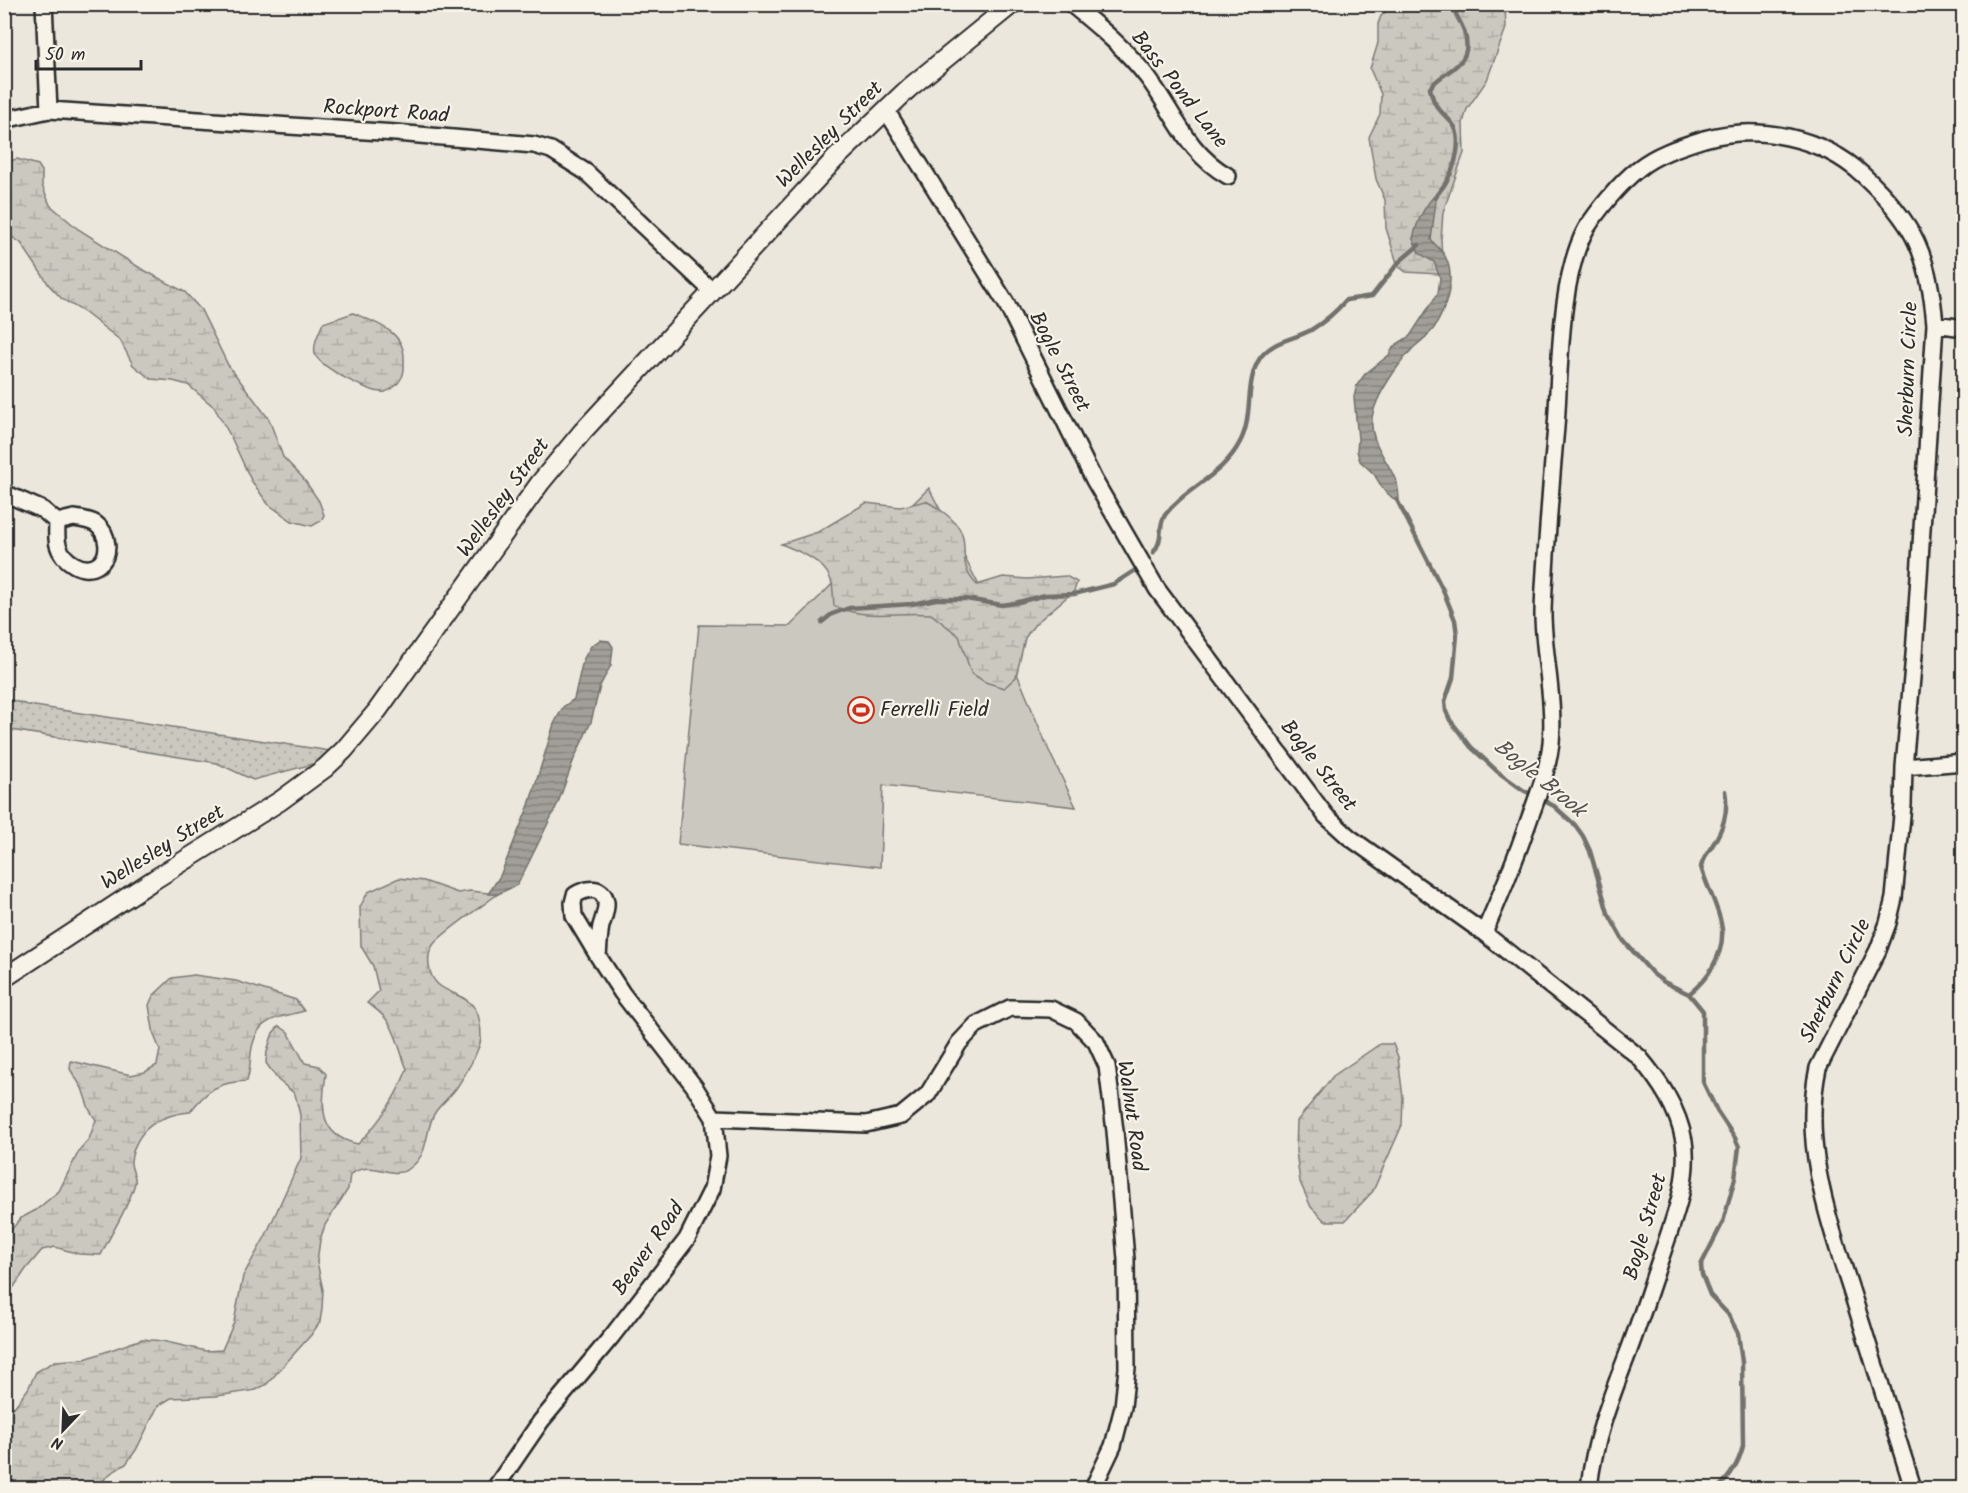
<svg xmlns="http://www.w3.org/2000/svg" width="1968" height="1493" font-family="Kalam,sans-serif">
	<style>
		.grass { fill: #cbc8bf; stroke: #7b7a75; stroke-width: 1.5 }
		.wetland { fill: url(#wetland-marsh); stroke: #7b7a75; stroke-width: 1.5 }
		.park { fill: url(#park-dots); stroke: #7b7a75; stroke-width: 1.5 }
		.water { fill: url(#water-rules); stroke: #72716c; stroke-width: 1.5 }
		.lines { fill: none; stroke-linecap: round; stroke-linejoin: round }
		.stream { stroke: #72716c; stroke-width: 4.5 }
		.minor-casing { stroke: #2b2b2b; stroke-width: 20 }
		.major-casing { stroke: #2b2b2b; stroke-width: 22 }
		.minor { stroke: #f7f3e8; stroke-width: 15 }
		.major { stroke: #f7f3e8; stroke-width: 18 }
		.labels { text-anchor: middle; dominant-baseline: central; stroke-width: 4.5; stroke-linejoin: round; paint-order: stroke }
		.street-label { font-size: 21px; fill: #2b2b2b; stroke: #f7f3e8 }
		.poi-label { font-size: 21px; fill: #2b2b2b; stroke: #f7f3e8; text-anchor: start }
		.water-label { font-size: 22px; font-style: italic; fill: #555451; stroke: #f7f3e8 }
	</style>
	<defs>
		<pattern id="wetland-marsh" width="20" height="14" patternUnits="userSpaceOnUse" patternTransform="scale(1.5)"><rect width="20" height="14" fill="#cbc8bf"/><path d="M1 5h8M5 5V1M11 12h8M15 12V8" fill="none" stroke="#aeaca4"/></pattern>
		<pattern id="park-dots" width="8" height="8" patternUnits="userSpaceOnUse" patternTransform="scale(1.5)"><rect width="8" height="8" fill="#cbc8bf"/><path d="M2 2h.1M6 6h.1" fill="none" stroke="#aeaca4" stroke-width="1.8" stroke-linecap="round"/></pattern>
		<pattern id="water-rules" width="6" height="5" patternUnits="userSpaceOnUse" patternTransform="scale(1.5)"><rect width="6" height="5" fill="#a29f98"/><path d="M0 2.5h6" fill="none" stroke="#84827c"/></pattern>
	</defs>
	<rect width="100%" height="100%" fill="#ebe7dd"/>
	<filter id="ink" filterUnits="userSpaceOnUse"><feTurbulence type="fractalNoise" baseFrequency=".0167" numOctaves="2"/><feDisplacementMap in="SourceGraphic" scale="12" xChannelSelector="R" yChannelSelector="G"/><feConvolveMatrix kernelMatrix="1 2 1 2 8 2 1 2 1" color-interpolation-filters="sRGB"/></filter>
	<g filter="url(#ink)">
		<path class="grass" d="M 929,488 L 986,599 L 1050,753 L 1076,807 L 883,785 L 880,867 L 678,844 L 699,625 L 790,626 Z"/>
		<path class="wetland" d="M 1425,5 L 1505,5 L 1506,28 L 1487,80 L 1467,109 L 1463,123 L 1464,153 L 1443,212 L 1441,240 L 1442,258 L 1438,274 L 1406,272 L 1398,266 L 1386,228 L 1385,200 L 1376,179 L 1369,137 L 1380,114 L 1381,94 L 1370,69 L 1378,43 L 1378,24 L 1381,16 L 1389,9 Z
			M 17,159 L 38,165 L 42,171 L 42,185 L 50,205 L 78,229 L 140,268 L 185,292 L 201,310 L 228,365 L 269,419 L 283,457 L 303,478 L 319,501 L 324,515 L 321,521 L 312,526 L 292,521 L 268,504 L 251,480 L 231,437 L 214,407 L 188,385 L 173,381 L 151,379 L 133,365 L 120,340 L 84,312 L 62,299 L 49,285 L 21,243 L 5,232 L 5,162 Z
			M 353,313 C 374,322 405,331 404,359 C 404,365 405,371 402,377 C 398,384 394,389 385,392 C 373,395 317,366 315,354 C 313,343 319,333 323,323 Z
			M 926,501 C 938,508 950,515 959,528 C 970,545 956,564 977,585 L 1003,577 L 1027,579 L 1066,576 L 1077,582 L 1074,591 L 1035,624 L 1025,638 L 1016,677 L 1004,688 L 985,682 L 971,673 L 959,636 L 931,614 C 895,611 869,621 834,606 C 833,598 834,586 830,578 C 823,560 798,551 781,544 L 818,532 L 866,503 L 900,507 Z
			M 399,878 L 424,881 L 458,893 L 470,891 L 498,894 C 486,903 439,935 433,945 C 429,951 428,959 429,966 C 433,995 460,989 474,1007 C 480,1015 481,1029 481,1038 C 480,1050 464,1077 457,1087 C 451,1096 442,1103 436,1111 C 424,1128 431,1153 410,1168 C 392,1182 373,1157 350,1175 L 348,1189 L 325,1225 L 320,1240 L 317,1262 L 323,1290 L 322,1308 L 320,1322 L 311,1335 L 267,1384 L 256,1390 L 217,1396 L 171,1398 L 158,1406 L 136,1450 L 126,1464 L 111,1473 L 95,1488 L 5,1488 L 4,1410 L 15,1406 L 28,1389 L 36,1372 L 55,1361 L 85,1359 L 142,1339 L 162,1341 L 206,1351 L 222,1350 L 234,1322 L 243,1276 L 265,1237 L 301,1158 L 300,1115 L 295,1094 L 278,1080 L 266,1063 L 267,1051 L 273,1033 L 279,1026 L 288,1032 L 305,1063 L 319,1066 L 326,1074 C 321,1108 319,1136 358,1144 C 380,1122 396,1098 407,1069 C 395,1040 397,1021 367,1003 L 379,991 L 373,966 L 361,946 L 360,907 L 368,892 Z
			M 194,975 L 236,981 L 296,1000 L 304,1011 C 275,1019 256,1017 251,1053 C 250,1063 250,1071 247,1081 C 218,1082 207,1090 190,1112 C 159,1115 136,1128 131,1161 C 130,1169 137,1176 135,1183 C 128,1209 112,1231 101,1255 L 79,1254 L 55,1247 L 42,1250 L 26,1269 L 5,1300 L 5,1237 L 21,1218 L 36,1210 L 59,1191 L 80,1149 L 89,1139 L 96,1120 L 89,1109 L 82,1088 L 70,1069 L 71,1061 L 131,1075 L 145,1072 L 157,1065 L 160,1050 L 154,1035 L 149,1005 L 153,996 L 172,978 Z
			M 1380,1044 L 1393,1044 L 1398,1057 L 1403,1098 L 1402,1125 L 1373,1191 L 1345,1221 L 1325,1221 L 1311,1207 L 1300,1182 L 1296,1151 L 1297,1121 L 1333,1076 Z"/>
		<path class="park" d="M 4,698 L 28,705 L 350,754 L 253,780 L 217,763 L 5,729 Z"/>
		<path class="water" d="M 1437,193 L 1431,240 C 1436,246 1443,251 1446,258 C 1456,279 1446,309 1434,328 C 1428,336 1421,341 1414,347 C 1399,363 1375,396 1372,418 C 1369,442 1388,460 1396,481 C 1399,488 1399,496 1399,504 L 1383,489 L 1374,474 L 1360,461 L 1357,451 L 1358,439 L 1354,397 L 1357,385 L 1365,374 L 1389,355 L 1394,346 L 1410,336 L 1438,293 L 1440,278 L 1434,262 L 1419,253 L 1413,239 C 1417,220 1424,206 1437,193 Z
			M 600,640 L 609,641 L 613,647 L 611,665 L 600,686 L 591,722 L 574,759 L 558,803 L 527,866 L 517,885 L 498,894 L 488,894 L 500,876 L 529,805 L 554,724 L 563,707 L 574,699 L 583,660 L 591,646 Z"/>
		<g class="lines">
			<path class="stream" d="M 1435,198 C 1438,192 1443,188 1446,182 C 1455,168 1464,137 1452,123 C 1439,108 1435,110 1430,88 C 1443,69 1476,67 1464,31 C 1461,21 1454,15 1453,4
				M 1397,500 L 1443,590 L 1455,620 L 1457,635 L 1453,678 L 1445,701 L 1446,711 L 1450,720 L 1471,747 L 1498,772 L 1523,790 L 1554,806 L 1575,825 L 1583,836 L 1590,851 L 1608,913 L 1623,940 L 1653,974 L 1664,982 L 1689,994 L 1703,1011 L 1703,1082 L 1717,1111 L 1735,1138 L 1739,1147 L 1735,1178 L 1723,1222 L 1701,1265 L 1702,1275 L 1710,1295 L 1728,1314 L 1738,1333 L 1742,1362 L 1743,1446 C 1739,1462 1730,1477 1718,1488
				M 1153,553 C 1165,538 1157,527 1165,515 C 1186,487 1223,476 1240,442 C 1254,416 1244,383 1260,358 C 1273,340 1293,340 1311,330 C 1324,322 1336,312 1346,300 L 1372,296 L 1399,262 L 1419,245
				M 822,622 L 832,614 L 849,608 L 912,604 L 936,599 L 966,599 L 1002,605 L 1015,603 L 1045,595 L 1074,594 L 1114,584 L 1134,571
				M 1689,994 C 1699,986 1707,977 1713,966 C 1735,928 1712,904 1701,867 C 1703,858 1707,854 1712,846 C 1723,829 1729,812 1725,791"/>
			<defs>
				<path id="minor" d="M 44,4 L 49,110
					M 1071,4 C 1099,27 1126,49 1148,78 C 1175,114 1187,153 1228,176
					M 886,110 L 1006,303 L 1094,480 L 1157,589 L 1326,816 L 1349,837 L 1484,933 L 1639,1057 C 1660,1082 1678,1108 1684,1141 C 1690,1180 1673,1221 1661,1257 C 1650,1289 1640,1321 1628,1353 C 1611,1397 1594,1440 1589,1488
					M 4,120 L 49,110 L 396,133 L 534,145 L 551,150 L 586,172 L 712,291
					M 1935,324 L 1964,328
					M 4,493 L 43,510 L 57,522
					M 74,518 C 81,519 90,520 96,524 C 108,533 112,555 98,565 C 83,575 62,560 58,545 C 56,538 57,529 57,522 Z
					M 1904,767 L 1964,762
					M 1484,933 C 1501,895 1516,858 1529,820 C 1538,795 1548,770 1551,743 C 1555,701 1544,658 1543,616 C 1543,595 1545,575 1546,555 C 1549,512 1552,470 1556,427 C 1560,371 1559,278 1586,229 C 1598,210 1620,183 1638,169 C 1656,154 1682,146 1704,139 C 1758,124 1822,137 1863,175 C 1915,223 1929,255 1935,324 L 1914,655 L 1904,767 L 1903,805 L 1894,898 L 1888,923 L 1878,950 L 1818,1068 C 1800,1150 1833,1231 1857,1309 C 1876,1369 1894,1429 1913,1488
					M 714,1118 L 866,1124 L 901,1116 L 928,1094 L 959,1043 L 976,1025 L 1010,1008 L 1051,1009 L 1076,1021 L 1096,1042 L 1107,1066 L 1115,1131 L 1126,1259 L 1127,1368 L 1123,1407 L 1113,1446 L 1093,1488
					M 495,1488 L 541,1421 L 612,1336 L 687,1239 L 712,1189 L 718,1156 L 714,1118 L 694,1086 L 622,993 L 598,956 L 574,916 L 573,903 L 575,895 C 586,888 603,885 606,902 C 607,910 603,919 601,926 C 599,936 599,946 598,956"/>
				<path id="major" d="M 4,978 L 155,879 L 280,801 L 325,768 L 344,750 L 377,711 L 540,483 L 583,431 L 835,159 L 909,88 L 1012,4"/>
			</defs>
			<use href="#minor" class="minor-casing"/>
			<use href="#major" class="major-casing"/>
			<use href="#minor" class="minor"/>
			<use href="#major" class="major"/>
		</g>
	</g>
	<defs>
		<symbol id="stadium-ring" viewBox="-11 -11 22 22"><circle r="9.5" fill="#f7f3e8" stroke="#c8321e" stroke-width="1.5"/><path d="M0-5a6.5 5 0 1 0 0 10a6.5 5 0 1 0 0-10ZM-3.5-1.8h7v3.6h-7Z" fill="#c8321e"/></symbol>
	</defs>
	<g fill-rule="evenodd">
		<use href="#stadium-ring" x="846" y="695" width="30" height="30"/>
	</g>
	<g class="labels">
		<g class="street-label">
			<text transform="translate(1179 90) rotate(52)">Bass Pond Lane</text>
			<text transform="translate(386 112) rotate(4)">Rockport Road</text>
			<text transform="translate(830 135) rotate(-45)">Wellesley Street</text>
			<text transform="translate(1059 362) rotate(63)">Bogle Street</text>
			<text transform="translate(1909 369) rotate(-88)">Sherburn Circle</text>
			<text transform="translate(504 498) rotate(-54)">Wellesley Street</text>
			<text transform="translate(1318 766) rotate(52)">Bogle Street</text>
			<text transform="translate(163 848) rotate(-32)">Wellesley Street</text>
			<text transform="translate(1836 981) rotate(-64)">Sherburn Circle</text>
			<text transform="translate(1131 1116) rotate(82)">Walnut Road</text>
			<text transform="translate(1646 1227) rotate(-74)">Bogle Street</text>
			<text transform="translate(649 1249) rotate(-55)">Beaver Road</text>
		</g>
		<g class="poi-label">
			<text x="880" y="710">Ferrelli Field</text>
		</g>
		<g class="water-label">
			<text transform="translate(1539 779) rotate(39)">Bogle Brook</text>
		</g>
	</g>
	<rect width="1968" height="1493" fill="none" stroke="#f7f3e8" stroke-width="24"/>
	<rect x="12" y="12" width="1944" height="1469" fill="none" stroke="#2b2b2b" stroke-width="2" filter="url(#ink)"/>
	<g transform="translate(63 1430) rotate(203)" stroke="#f7f3e8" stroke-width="4.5" paint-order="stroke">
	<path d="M0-4.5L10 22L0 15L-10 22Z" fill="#2b2b2b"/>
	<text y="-9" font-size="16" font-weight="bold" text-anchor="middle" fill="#2b2b2b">N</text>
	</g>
	<path d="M36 60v9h105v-9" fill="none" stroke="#2b2b2b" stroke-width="3"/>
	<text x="45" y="60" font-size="18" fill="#2b2b2b" stroke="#f7f3e8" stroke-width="4.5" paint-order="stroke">50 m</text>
</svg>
